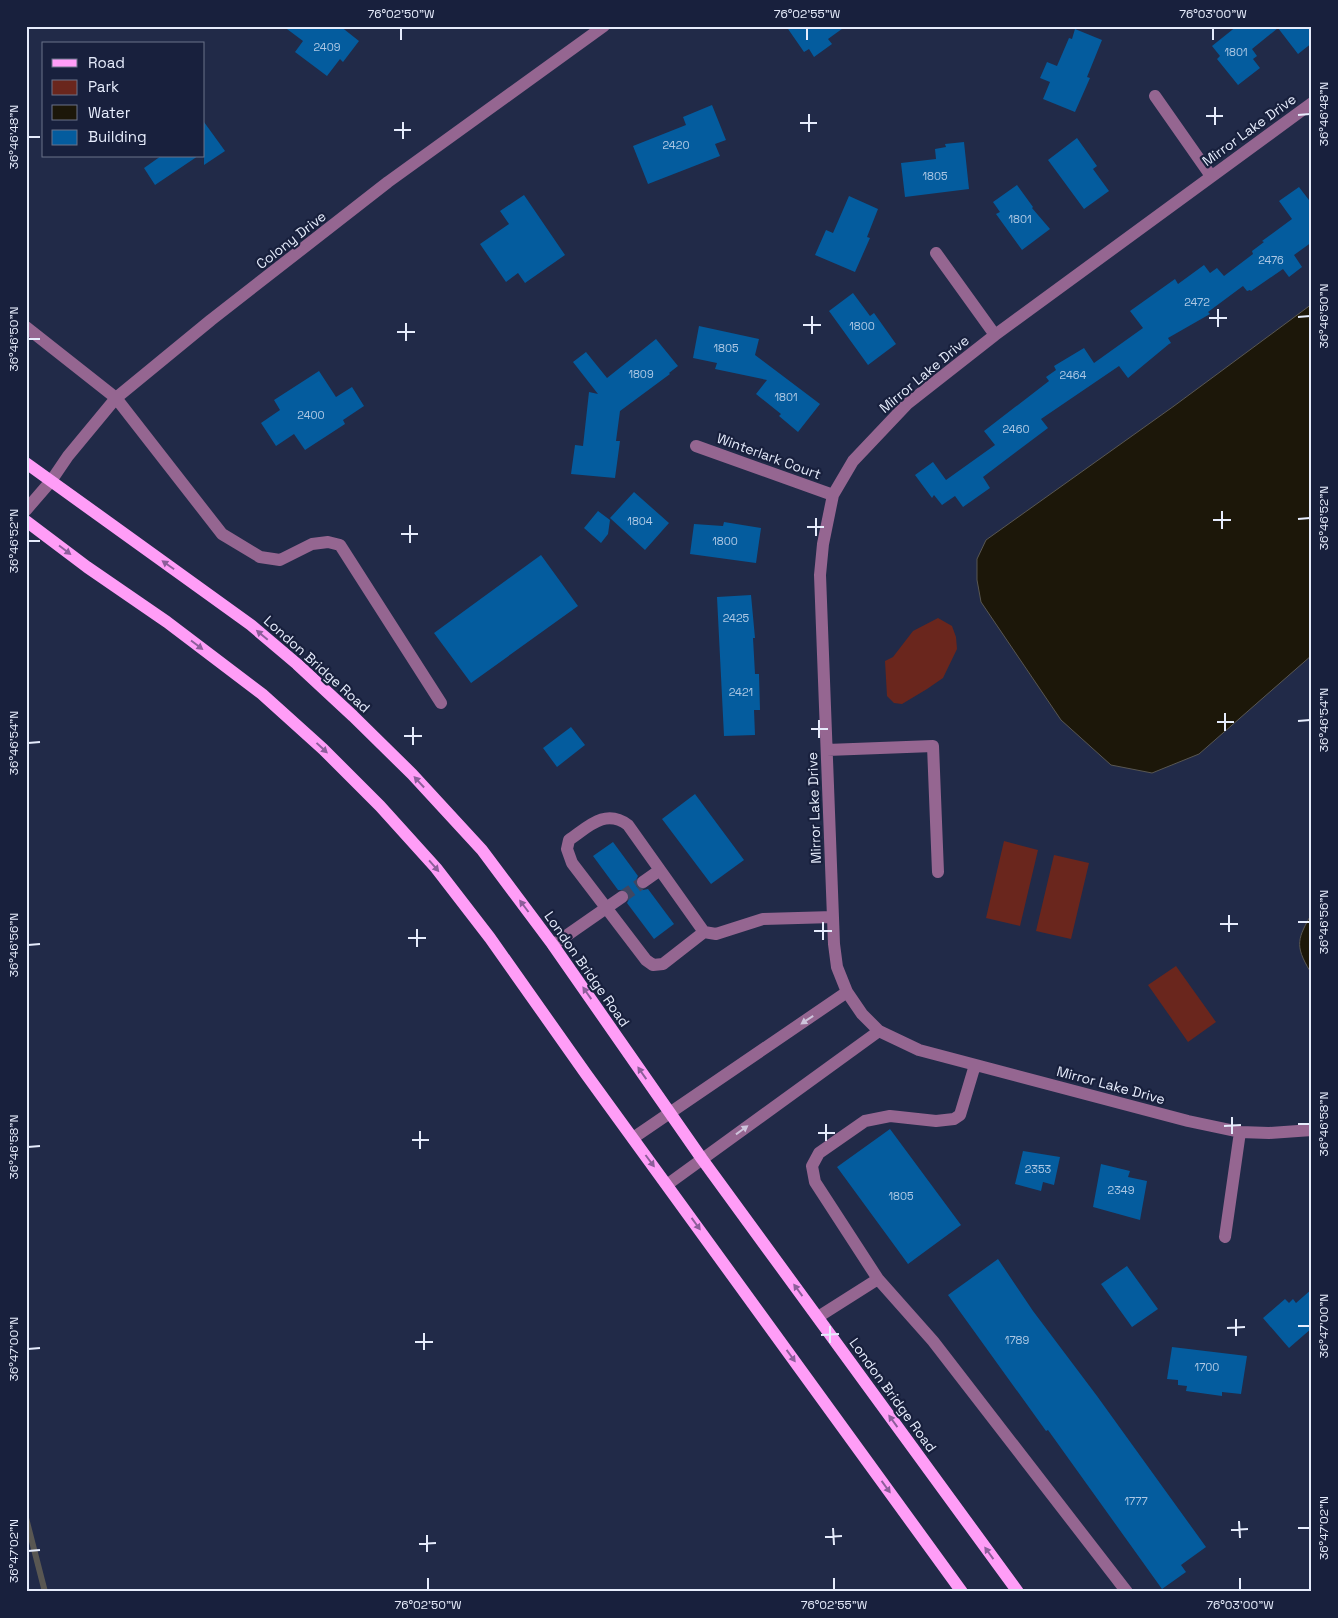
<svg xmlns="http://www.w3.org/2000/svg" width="1338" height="1618" font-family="'Space Grotesk',sans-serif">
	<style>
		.green { fill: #6a261d }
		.water { fill: #1c1709; stroke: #595752 }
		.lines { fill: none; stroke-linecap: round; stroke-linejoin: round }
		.stream { stroke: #595752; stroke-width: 6 }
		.building { fill: #045c9e }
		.minor-tunnel { stroke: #3f4763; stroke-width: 12; stroke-dasharray: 12 6; stroke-linecap: butt }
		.minor { stroke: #956691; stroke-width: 12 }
		.major { stroke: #ff9df7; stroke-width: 12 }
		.oneway { fill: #8c5e9a }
		.oneway2 { fill: #cec4dc }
		.ticks { fill: none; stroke: #e6ecfc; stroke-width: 2 }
		.labels { text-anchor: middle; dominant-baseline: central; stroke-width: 4.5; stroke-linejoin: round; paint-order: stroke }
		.number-label { font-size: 11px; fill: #aec8e4 }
		.street-label { font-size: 14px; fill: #e6ecfc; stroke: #18203d }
		.neatline { fill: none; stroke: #e6ecfc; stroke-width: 2 }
		.ticks-label { font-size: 12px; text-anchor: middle; fill: #e6ecfc }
	</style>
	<rect width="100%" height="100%" fill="#212a48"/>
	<path class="green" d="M 938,618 L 952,626 L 956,637 L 957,649 L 943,678 L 927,689 L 902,704 L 894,703 L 887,696 L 885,661 L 893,657 L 913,631 Z
		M 1004,841 L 1038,850 L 1020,926 L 986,918 Z
		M 1054,855 L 1089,863 L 1071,939 L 1036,931 Z
		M 1176,966 L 1216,1022 L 1188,1042 L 1148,985 Z"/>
	<path class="water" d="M 1312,304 L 1312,655 L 1199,754 L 1152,773 L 1111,765 L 1061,720 L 981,602 L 977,580 L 977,559 L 986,540 L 1174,406 Z
		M 1312,913 L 1312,971 L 1310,971 C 1294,945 1298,938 1312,913 Z"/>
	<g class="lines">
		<path class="stream" d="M 26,1518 L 45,1592"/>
	</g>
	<path class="building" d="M 283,26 L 340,26 L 359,41 L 343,62 L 340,59 L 327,76 L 295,52 L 303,41 Z
		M 786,26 L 846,26 L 828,39 L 832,44 L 814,57 L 809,49 L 804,52 Z
		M 1237,26 L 1312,26 L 1312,43 L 1298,54 L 1278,28 L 1252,49 L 1257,56 L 1253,59 L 1260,68 L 1238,85 L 1217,59 L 1220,56 L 1212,46 Z
		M 1075,29 L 1102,40 L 1087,77 L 1090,78 L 1075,112 L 1043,99 L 1050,82 L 1040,78 L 1047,62 L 1057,66 L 1069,38 L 1072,39 Z
		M 712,105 L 726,140 L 715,144 L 720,156 L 648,184 L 633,146 L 686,125 L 683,117 Z
		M 204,122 L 225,151 L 204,165 Z
		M 1077,138 L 1097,166 L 1093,169 L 1109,191 L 1084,209 L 1048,160 Z
		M 964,142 L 969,189 L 905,197 L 901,163 L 936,159 L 935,149 L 946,147 L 945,144 Z
		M 161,156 L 198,156 L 155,185 L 144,168 Z
		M 1017,185 L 1033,207 L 1032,208 L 1050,229 L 1022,250 L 996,214 L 1000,212 L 993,202 Z
		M 1299,187 L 1312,204 L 1312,242 L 1294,255 L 1302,267 L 1289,277 L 1283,269 L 1251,291 L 1250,290 L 1247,291 L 1243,286 L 1208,312 L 1210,314 L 1168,338 L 1171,343 L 1169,344 L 1128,378 L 1119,366 L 1041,419 L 1048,428 L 983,477 L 990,488 L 963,507 L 955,496 L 942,505 L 934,495 L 932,498 L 915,475 L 933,462 L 946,480 L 995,445 L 984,431 L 1049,381 L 1046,377 L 1056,370 L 1054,366 L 1084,348 L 1094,363 L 1143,328 L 1130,311 L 1175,279 L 1178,284 L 1204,265 L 1210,273 L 1217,268 L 1224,276 L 1253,254 L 1252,251 L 1264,242 L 1262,241 L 1292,219 L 1279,201 Z
		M 524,195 L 565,255 L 525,283 L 518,273 L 506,282 L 480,244 L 509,224 L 500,211 Z
		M 849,196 L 878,209 L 867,237 L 870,238 L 855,272 L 815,255 L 826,230 L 833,233 Z
		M 853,293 L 870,316 L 874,313 L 896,344 L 868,365 L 829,311 Z
		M 699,326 L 759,339 L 755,355 L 820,404 L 798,432 L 779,416 L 781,414 L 756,394 L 767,380 L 715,369 L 717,363 L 693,358 Z
		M 656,339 L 678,366 L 669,373 L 670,374 L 620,411 L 616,441 L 620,441 L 615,478 L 571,474 L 575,445 L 583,446 L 589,392 L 598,394 L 573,362 L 586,352 L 607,378 Z
		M 319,371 L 336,397 L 352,387 L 364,406 L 343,420 L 345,424 L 305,450 L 294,434 L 276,446 L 261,423 L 280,410 L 274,400 Z
		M 634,492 L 669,523 L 645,550 L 610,518 Z
		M 598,511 L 610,520 L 608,534 L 601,543 L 584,528 Z
		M 724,522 L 761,528 L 756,563 L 690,554 L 694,524 L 723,526 Z
		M 541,555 L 578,606 L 471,683 L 434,633 Z
		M 751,595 L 755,638 L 753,638 L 755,674 L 759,674 L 760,710 L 754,710 L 755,735 L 724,736 L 717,597 Z
		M 571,727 L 585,745 L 557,767 L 543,748 Z
		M 695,794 L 744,860 L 711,884 L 662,819 Z
		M 613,842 L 638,876 L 635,882 L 637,887 L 643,890 L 648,889 L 674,924 L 654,939 L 627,903 L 630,897 L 628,892 L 625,890 L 618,890 L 593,856 Z
		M 890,1129 L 961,1225 L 908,1264 L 837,1167 Z
		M 1023,1151 L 1060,1157 L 1054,1185 L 1043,1182 L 1041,1191 L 1015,1184 Z
		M 1101,1164 L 1130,1171 L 1128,1177 L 1147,1181 L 1140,1220 L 1093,1207 Z
		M 998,1259 L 1033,1311 L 1097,1396 L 1206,1547 L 1181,1565 L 1186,1572 L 1162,1589 L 1048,1430 L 1046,1431 L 948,1295 Z
		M 1127,1266 L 1158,1309 L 1132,1327 L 1101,1284 Z
		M 1312,1289 L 1312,1328 L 1289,1348 L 1263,1318 L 1285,1299 L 1289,1303 L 1293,1299 L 1296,1303 Z
		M 1172,1347 L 1247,1356 L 1241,1394 L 1222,1392 L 1222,1396 L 1186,1391 L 1187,1386 L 1178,1385 L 1178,1380 L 1167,1379 Z"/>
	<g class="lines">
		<path class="minor-tunnel" d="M 622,897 L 643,882"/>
		<path class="minor" d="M 1155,96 L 1211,176
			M 1312,103 L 995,335 L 907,404 L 853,461 L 833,495 L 823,544 L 820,575 L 834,944 L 837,967 L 847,992 L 862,1014 L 879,1031 L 919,1050 L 1188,1121 L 1240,1132 L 1269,1133 L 1312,1130
			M 936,253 L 995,335
			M 26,327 L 116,398 L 222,534 L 260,557 L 280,560 L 312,544 L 328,542 L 340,545 L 441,703
			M 696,446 L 833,495
			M 26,510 L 51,481 L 68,456 L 116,398 L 211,320 L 388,182 L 604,26
			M 827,750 L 933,746 L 938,872
			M 643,882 L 660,870
			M 704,932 L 663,964 L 653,965 L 646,960 L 572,863 L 567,849 L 569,840 C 588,827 605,808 628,825 L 704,932 L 716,934 L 763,919 L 833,917
			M 553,945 L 622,897
			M 975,1065 L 960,1115 L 954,1119 L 936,1121 L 890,1116 L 865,1121 L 819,1153 L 812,1166 L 815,1182 L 878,1279 L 933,1341 L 1127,1592
			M 633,1138 L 847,992
			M 668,1184 L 879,1031
			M 1225,1237 L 1240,1132
			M 818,1317 L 878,1279"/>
		<path class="major" d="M 26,463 L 208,594 L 251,625 L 297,664 L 353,716 L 412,774 L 482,850 L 553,945 L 702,1159 L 1018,1592
			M 26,521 L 87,567 L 167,622 L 262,694 L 323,749 L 380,806 L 436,868 L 490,938 L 586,1074 L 962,1592"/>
	</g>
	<defs><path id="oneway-solid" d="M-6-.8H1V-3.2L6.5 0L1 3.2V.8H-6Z" transform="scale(1.25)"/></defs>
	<g class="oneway">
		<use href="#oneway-solid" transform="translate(65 550) rotate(37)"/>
		<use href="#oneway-solid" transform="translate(168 565) rotate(-145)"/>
		<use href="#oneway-solid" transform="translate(262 635) rotate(-140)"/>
		<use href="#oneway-solid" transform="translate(197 645) rotate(37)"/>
		<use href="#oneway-solid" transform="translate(322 748) rotate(43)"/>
		<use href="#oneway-solid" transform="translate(419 782) rotate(-133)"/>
		<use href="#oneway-solid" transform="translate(434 866) rotate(49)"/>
		<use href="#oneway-solid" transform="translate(524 906) rotate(-127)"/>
		<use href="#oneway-solid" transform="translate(587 993) rotate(-125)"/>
		<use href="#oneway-solid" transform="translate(642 1073) rotate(-125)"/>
		<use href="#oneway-solid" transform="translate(650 1161) rotate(53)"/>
		<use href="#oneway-solid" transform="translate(696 1224) rotate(54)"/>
		<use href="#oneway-solid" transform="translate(798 1290) rotate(-126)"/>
		<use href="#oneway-solid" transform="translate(791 1356) rotate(54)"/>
		<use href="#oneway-solid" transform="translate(893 1421) rotate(-126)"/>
		<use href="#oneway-solid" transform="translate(886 1487) rotate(54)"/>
		<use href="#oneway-solid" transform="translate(989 1553) rotate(-126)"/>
	</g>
	<g class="oneway2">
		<use href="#oneway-solid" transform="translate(807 1020) rotate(146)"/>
		<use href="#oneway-solid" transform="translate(742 1130) rotate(-36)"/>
	</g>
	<path class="ticks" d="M 401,28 L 401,40M 807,28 L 807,40M 1213,28 L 1213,40M 1215,107 L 1215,125M 809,114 L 809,132M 1298,115 L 1310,114M 1206,116 L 1223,116M 403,122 L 403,139M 800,123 L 817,123M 394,130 L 411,130M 28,137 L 40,137M 1218,309 L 1218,327M 812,316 L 812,334M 1298,317 L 1310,316M 1209,318 L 1227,318M 406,323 L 406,341M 803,325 L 821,325M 397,332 L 415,332M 28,339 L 40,339M 1222,511 L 1222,529M 816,518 L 816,536M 1298,519 L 1310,518M 1213,520 L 1231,520M 410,525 L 410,543M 807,527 L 824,527M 401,534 L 418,534M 28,541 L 40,541M 1225,713 L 1225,731M 819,720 L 819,738M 1298,721 L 1310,720M 1217,722 L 1234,722M 413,727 L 413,745M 811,729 L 828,729M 404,736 L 422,736M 28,743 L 40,742M 1229,915 L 1229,932M 823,922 L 823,940M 1298,922 L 1310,922M 1220,924 L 1238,924M 417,929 L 417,947M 814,931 L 832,931M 408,938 L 426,938M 28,945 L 40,944M 1232,1117 L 1232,1134M 826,1124 L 826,1141M 1298,1124 L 1310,1124M 1224,1126 L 1241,1125M 420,1131 L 420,1149M 818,1133 L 835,1133M 412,1140 L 429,1140M 28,1147 L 40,1146M 1236,1319 L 1236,1336M 830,1326 L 830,1343M 1298,1326 L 1310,1326M 1227,1328 L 1245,1327M 424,1333 L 424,1350M 821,1335 L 839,1334M 415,1342 L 433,1342M 28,1349 L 40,1348M 1239,1521 L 1240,1538M 833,1528 L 834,1545M 1298,1528 L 1310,1528M 1231,1530 L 1248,1529M 427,1535 L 427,1552M 825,1537 L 842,1536M 419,1544 L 436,1543M 28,1551 L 40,1550M 428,1578 L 428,1590M 834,1578 L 834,1590M 1240,1578 L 1240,1590"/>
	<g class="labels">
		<g class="number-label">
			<text x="327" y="47">2409</text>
			<text x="1236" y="52">1801</text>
			<text x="676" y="145">2420</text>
			<text x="935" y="176">1805</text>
			<text x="1020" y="219">1801</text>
			<text x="1271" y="260">2476</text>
			<text x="1197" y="302">2472</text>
			<text x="862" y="326">1800</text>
			<text x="726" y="348">1805</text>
			<text x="641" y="374">1809</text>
			<text x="1073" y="375">2464</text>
			<text x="786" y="397">1801</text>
			<text x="311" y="415">2400</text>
			<text x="1016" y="429">2460</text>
			<text x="640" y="521">1804</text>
			<text x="725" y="541">1800</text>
			<text x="736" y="618">2425</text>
			<text x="741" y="692">2421</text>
			<text x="1038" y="1169">2353</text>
			<text x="1121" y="1190">2349</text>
			<text x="901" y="1196">1805</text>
			<text x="1017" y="1340">1789</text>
			<text x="1207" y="1367">1700</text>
			<text x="1136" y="1501">1777</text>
		</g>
		<g class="street-label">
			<text transform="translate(1249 130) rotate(-36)">Mirror Lake Drive</text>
			<text transform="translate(291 240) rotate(-38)">Colony Drive</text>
			<text transform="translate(924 374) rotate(-40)">Mirror Lake Drive</text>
			<text transform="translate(769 456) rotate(20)">Winterlark Court</text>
			<text transform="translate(317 664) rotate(42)">London Bridge Road</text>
			<text transform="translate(814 808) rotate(-92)">Mirror Lake Drive</text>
			<text transform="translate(587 969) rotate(55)">London Bridge Road</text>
			<text transform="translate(1111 1085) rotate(15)">Mirror Lake Drive</text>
			<text transform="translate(893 1395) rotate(54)">London Bridge Road</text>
		</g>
	</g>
	<rect width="1338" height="1618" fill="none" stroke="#18203d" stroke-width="55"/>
	<rect x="42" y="42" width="162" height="115" fill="#18203d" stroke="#6a7289"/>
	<rect x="52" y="59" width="25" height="8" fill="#ff9df7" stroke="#6a7289"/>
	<text x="88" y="68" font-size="15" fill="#e6ecfc">Road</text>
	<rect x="52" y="80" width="25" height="15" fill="#6a261d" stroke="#6a7289"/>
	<text x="88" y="92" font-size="15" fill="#e6ecfc">Park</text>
	<rect x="52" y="105" width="25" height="15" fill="#1c1709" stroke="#6a7289"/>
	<text x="88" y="118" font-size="15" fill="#e6ecfc">Water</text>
	<rect x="52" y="130" width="25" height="15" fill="#045c9e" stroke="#6a7289"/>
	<text x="88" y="142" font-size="15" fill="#e6ecfc">Building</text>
	<rect x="28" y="28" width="1282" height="1562" class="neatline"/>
	<g class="ticks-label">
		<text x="401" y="18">76°02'50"W</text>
		<text x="807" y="18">76°02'55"W</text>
		<text x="1213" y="18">76°03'00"W</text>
		<text transform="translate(1324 114) rotate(-90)" y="4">36°46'48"N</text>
		<text transform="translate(14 137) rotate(-90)" y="4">36°46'48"N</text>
		<text transform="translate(1324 316) rotate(-90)" y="4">36°46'50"N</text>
		<text transform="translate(14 339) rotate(-90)" y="4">36°46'50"N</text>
		<text transform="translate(1324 518) rotate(-90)" y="4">36°46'52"N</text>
		<text transform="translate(14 541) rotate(-90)" y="4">36°46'52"N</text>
		<text transform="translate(1324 720) rotate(-90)" y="4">36°46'54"N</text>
		<text transform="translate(14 743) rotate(-90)" y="4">36°46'54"N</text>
		<text transform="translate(1324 922) rotate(-90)" y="4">36°46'56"N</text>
		<text transform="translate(14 945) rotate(-90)" y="4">36°46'56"N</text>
		<text transform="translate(1324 1124) rotate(-90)" y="4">36°46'58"N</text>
		<text transform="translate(14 1147) rotate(-90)" y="4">36°46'58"N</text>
		<text transform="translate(1324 1326) rotate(-90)" y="4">36°47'00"N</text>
		<text transform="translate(14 1349) rotate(-90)" y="4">36°47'00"N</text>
		<text transform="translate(1324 1528) rotate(-90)" y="4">36°47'02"N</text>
		<text transform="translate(14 1551) rotate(-90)" y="4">36°47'02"N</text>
		<text x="428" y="1609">76°02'50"W</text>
		<text x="834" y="1609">76°02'55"W</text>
		<text x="1240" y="1609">76°03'00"W</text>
	</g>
</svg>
